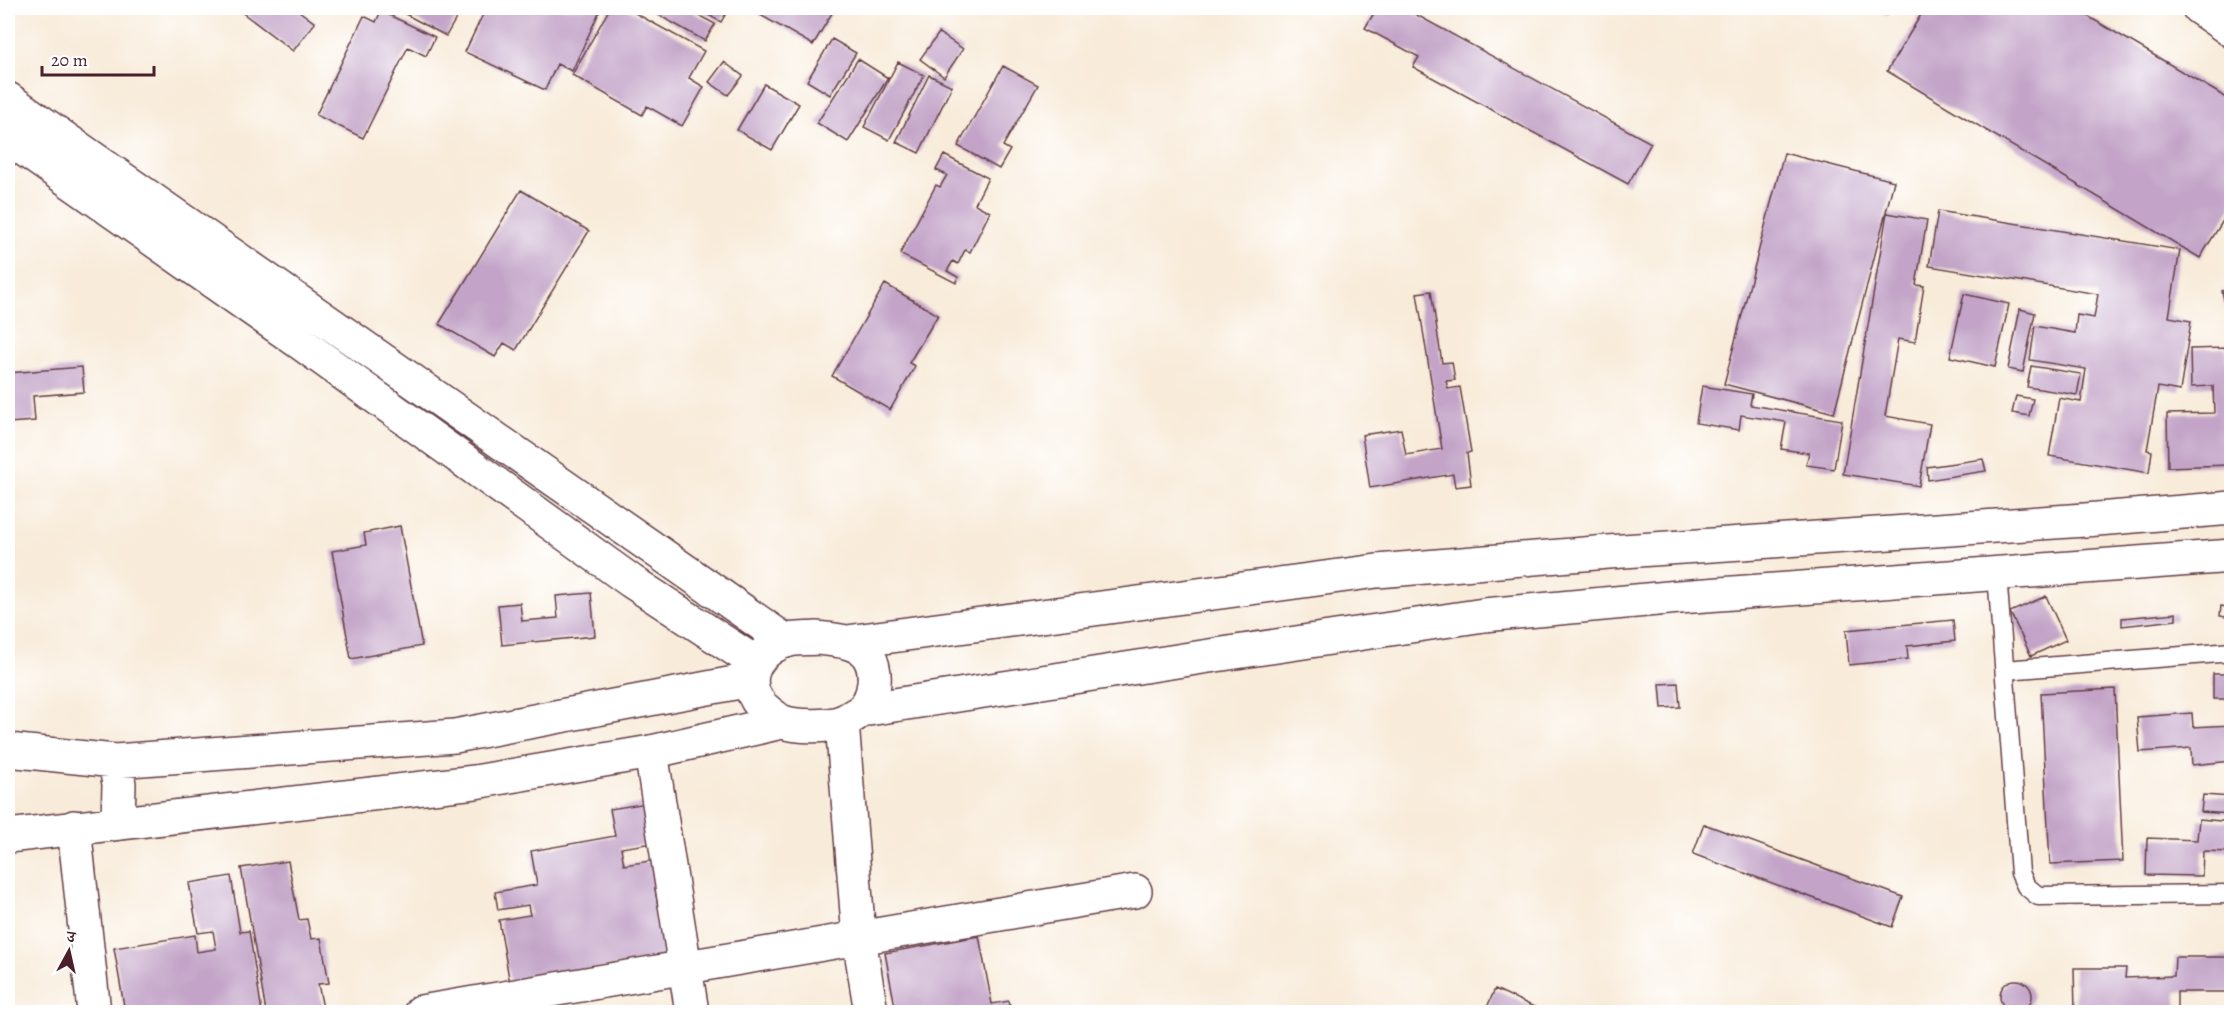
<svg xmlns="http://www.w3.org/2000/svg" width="2239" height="1020" font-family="Alegreya,'Noto Serif Devanagari',serif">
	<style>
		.building { fill: #c3a4c8 }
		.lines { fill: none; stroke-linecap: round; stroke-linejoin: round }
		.lane-casing { stroke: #643e45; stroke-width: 21 }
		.street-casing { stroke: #643e45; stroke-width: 36 }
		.secondary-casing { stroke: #643e45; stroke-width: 36 }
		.primary-casing { stroke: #643e45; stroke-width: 36 }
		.lane { stroke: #fff; stroke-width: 18 }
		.street { stroke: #fff; stroke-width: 33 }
		.secondary { stroke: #fff; stroke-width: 33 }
		.primary { stroke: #fff; stroke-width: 33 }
	</style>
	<rect width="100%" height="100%" fill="#fff"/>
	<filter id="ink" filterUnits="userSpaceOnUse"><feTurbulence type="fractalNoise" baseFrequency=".0167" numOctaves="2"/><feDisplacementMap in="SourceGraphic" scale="12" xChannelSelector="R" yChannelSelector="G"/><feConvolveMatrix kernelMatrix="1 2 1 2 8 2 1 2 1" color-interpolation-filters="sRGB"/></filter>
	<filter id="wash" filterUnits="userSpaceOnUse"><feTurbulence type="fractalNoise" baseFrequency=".008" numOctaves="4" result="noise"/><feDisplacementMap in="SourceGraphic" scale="24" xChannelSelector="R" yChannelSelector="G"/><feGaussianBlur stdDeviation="1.35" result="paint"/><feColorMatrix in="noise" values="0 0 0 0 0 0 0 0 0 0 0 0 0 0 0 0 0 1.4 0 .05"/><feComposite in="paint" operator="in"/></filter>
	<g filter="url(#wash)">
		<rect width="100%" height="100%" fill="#f8ebd9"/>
		<g id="blocks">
			<path class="building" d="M 243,8 L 295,8 L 315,23 L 293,51 L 240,11 Z
				M 394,8 L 462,8 L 446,36 Z
				M 486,8 L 601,8 L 572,71 L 557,64 L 545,90 L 465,52 Z
				M 610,8 L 626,8 L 704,51 L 689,78 L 704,87 L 682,126 L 647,106 L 642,115 L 572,75 Z
				M 646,8 L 685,8 L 715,24 L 705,41 Z
				M 696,8 L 729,8 L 721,22 Z
				M 758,8 L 835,8 L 813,45 L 755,12 Z
				M 1377,8 L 1404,8 L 1651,143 L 1628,184 L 1413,67 L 1419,57 L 1365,28 Z
				M 1874,8 L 1891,8 L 1887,15 Z
				M 1925,8 L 2074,8 L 2232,101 L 2232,206 L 2200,258 L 1887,71 Z
				M 381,11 L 435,37 L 426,56 L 408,47 L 363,138 L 316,115 L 364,16 L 376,22 Z
				M 939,33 L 963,49 L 944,77 L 920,59 Z
				M 832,39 L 856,53 L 830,95 L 807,81 Z
				M 858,59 L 888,78 L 848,142 L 817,123 Z
				M 724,62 L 743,76 L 728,95 L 709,82 Z
				M 898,62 L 924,75 L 889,140 L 864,127 Z
				M 1003,66 L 1038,85 L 1003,146 L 1010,150 L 999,169 L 958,146 Z
				M 929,75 L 952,86 L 919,153 L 896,142 Z
				M 764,84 L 799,104 L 772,150 L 737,130 Z
				M 1784,153 L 1894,181 L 1834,413 L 1724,384 Z
				M 944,155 L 988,178 L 975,204 L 990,212 L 970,252 L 965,250 L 958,264 L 953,261 L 947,271 L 958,277 L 956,283 L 900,254 L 936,185 L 940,187 L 947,175 L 936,170 Z
				M 521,190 L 589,231 L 516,350 L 504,343 L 495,357 L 439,324 Z
				M 1938,211 L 2180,250 L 2169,317 L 2191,321 L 2180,391 L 2158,387 L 2147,450 L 2152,451 L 2149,473 L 2049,456 L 2059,398 L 2081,402 L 2086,369 L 2030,360 L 2035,326 L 2075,333 L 2077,315 L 2094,318 L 2098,294 L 1929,266 Z
				M 1887,213 L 1927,220 L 1916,285 L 1924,286 L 1915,342 L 1898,339 L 1885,416 L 1930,424 L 1919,486 L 1843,474 Z
				M 2232,256 L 2232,275 L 2230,275 L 2228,257 Z
				M 885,284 L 938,315 L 909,363 L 915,366 L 890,410 L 832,376 Z
				M 2232,290 L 2232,308 L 2226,309 L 2222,291 Z
				M 1431,291 L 1442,363 L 1452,362 L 1455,380 L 1446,381 L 1448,389 L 1460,387 L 1471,452 L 1467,453 L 1471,485 L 1455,487 L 1453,474 L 1370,488 L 1362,435 L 1401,429 L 1406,455 L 1442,449 L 1417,293 Z
				M 1964,294 L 2009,304 L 1995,367 L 1950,357 Z
				M 2020,309 L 2035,313 L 2023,372 L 2008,369 Z
				M 2227,343 L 2232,343 L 2232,376 L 2229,376 Z
				M 2226,348 L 2229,465 L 2168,467 L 2167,414 L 2214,413 L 2213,386 L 2191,387 L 2190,349 Z
				M 2031,366 L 2081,374 L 2077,395 L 2027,387 Z
				M 82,367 L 84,392 L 33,396 L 35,421 L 8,423 L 8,373 Z
				M 1702,386 L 1752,394 L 1750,405 L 1842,420 L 1834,469 L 1806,465 L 1809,453 L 1781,449 L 1786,422 L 1741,415 L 1739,430 L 1696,423 Z
				M 2016,396 L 2033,399 L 2029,416 L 2012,413 Z
				M 1983,459 L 1986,471 L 1928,480 L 1927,467 Z
				M 400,526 L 422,646 L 351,659 L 332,551 L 366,545 L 364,533 Z
				M 591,593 L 595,636 L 502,645 L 498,605 L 520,603 L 522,621 L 558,618 L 556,596 Z
				M 2046,596 L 2066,640 L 2031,656 L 2010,612 Z
				M 2221,606 L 2232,608 L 2232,618 L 2220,616 Z
				M 2176,613 L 2176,620 L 2122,626 L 2122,618 Z
				M 1953,620 L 1955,641 L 1907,646 L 1908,659 L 1849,665 L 1846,630 Z
				M 2213,674 L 2232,674 L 2232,699 L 2213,699 Z
				M 1678,683 L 1680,707 L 1662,708 L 1660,684 Z
				M 2115,689 L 2123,861 L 2050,864 L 2041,693 Z
				M 2192,713 L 2193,727 L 2232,725 L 2232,761 L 2192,765 L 2191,748 L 2140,752 L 2137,717 Z
				M 2203,795 L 2232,797 L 2232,814 L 2201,812 Z
				M 653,802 L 660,842 L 621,848 L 624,865 L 663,859 L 668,886 L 655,888 L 658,906 L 667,904 L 676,956 L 510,984 L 499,920 L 530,915 L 528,905 L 498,910 L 495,892 L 537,885 L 531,851 L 615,836 L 610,809 Z
				M 2199,819 L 2232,822 L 2232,852 L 2203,851 L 2202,876 L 2146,875 L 2147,838 L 2197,840 Z
				M 1704,824 L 1903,897 L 1892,927 L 1693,854 Z
				M 288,861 L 299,920 L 307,919 L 311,939 L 321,938 L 329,983 L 318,984 L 323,1008 L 298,1012 L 266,1012 L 241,868 Z
				M 231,876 L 240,932 L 249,931 L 262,1012 L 125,1012 L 114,948 L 195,935 L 197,952 L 216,949 L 213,931 L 198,933 L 189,883 Z
				M 979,936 L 992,1004 L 1009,1001 L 1011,1012 L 896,1012 L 885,953 Z
				M 2175,957 L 2231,957 L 2231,992 L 2177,992 L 2177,1011 L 2075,1012 L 2074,968 L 2126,968 L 2125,978 L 2174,976 Z
				M2000 996a16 16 0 1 1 32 0a16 16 0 1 1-32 0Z
				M 1495,989 L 1545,1012 L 1485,1012 Z"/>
		</g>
	</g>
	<g filter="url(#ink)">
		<use href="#blocks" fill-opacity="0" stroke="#643e45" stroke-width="1.5"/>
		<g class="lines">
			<defs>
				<path id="lane" d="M 1997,574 L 2020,873 L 2026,886 L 2038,896 L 2232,894
					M 2005,670 L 2232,652"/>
				<path id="street" d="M 2199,8 L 2232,31
					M 8,99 L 786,641
					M 8,138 L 302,344 L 631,581 L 756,663
					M 842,722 L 859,938 L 871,1012
					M 651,752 L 692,1012
					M 421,1012 L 1135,891"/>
				<path id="secondary" d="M 74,827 L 94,1012"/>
				<path id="primary" d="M 817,638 C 832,640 853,640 865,652 C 880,667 876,702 858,713 C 853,716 847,720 842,722 C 828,727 797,727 783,722 C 779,721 775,717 771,714 C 738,691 749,654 785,641 C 794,638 807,639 817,638 Z
					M 847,642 L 1377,571 L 1608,552 L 2085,520 L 2232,508
					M 862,710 L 1209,656 L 1484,615 L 1679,597 L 2232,556
					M 8,750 L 115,761 L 455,736 L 750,680
					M 115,761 L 119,784 L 118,822
					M 8,836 L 475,782 L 651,752 L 782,722"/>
			</defs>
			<use href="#lane" class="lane-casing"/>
			<use href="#street" class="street-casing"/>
			<use href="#secondary" class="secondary-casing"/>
			<use href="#primary" class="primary-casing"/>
			<use href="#lane" class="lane"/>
			<use href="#street" class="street"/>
			<use href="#secondary" class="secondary"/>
			<use href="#primary" class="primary"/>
		</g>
	</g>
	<rect width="2239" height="1020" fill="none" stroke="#fff" stroke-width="30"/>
	<g transform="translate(69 951) rotate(8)" stroke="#ffffff" stroke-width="4.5" paint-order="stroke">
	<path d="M0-4.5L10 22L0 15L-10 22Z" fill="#4a1f2b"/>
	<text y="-9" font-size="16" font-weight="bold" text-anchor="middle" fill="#4a1f2b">उ</text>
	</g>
	<path d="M42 66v9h112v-9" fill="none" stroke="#4a1f2b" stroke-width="3"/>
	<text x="51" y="66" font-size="18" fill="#4a1f2b" stroke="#ffffff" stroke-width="4.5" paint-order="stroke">20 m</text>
</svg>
